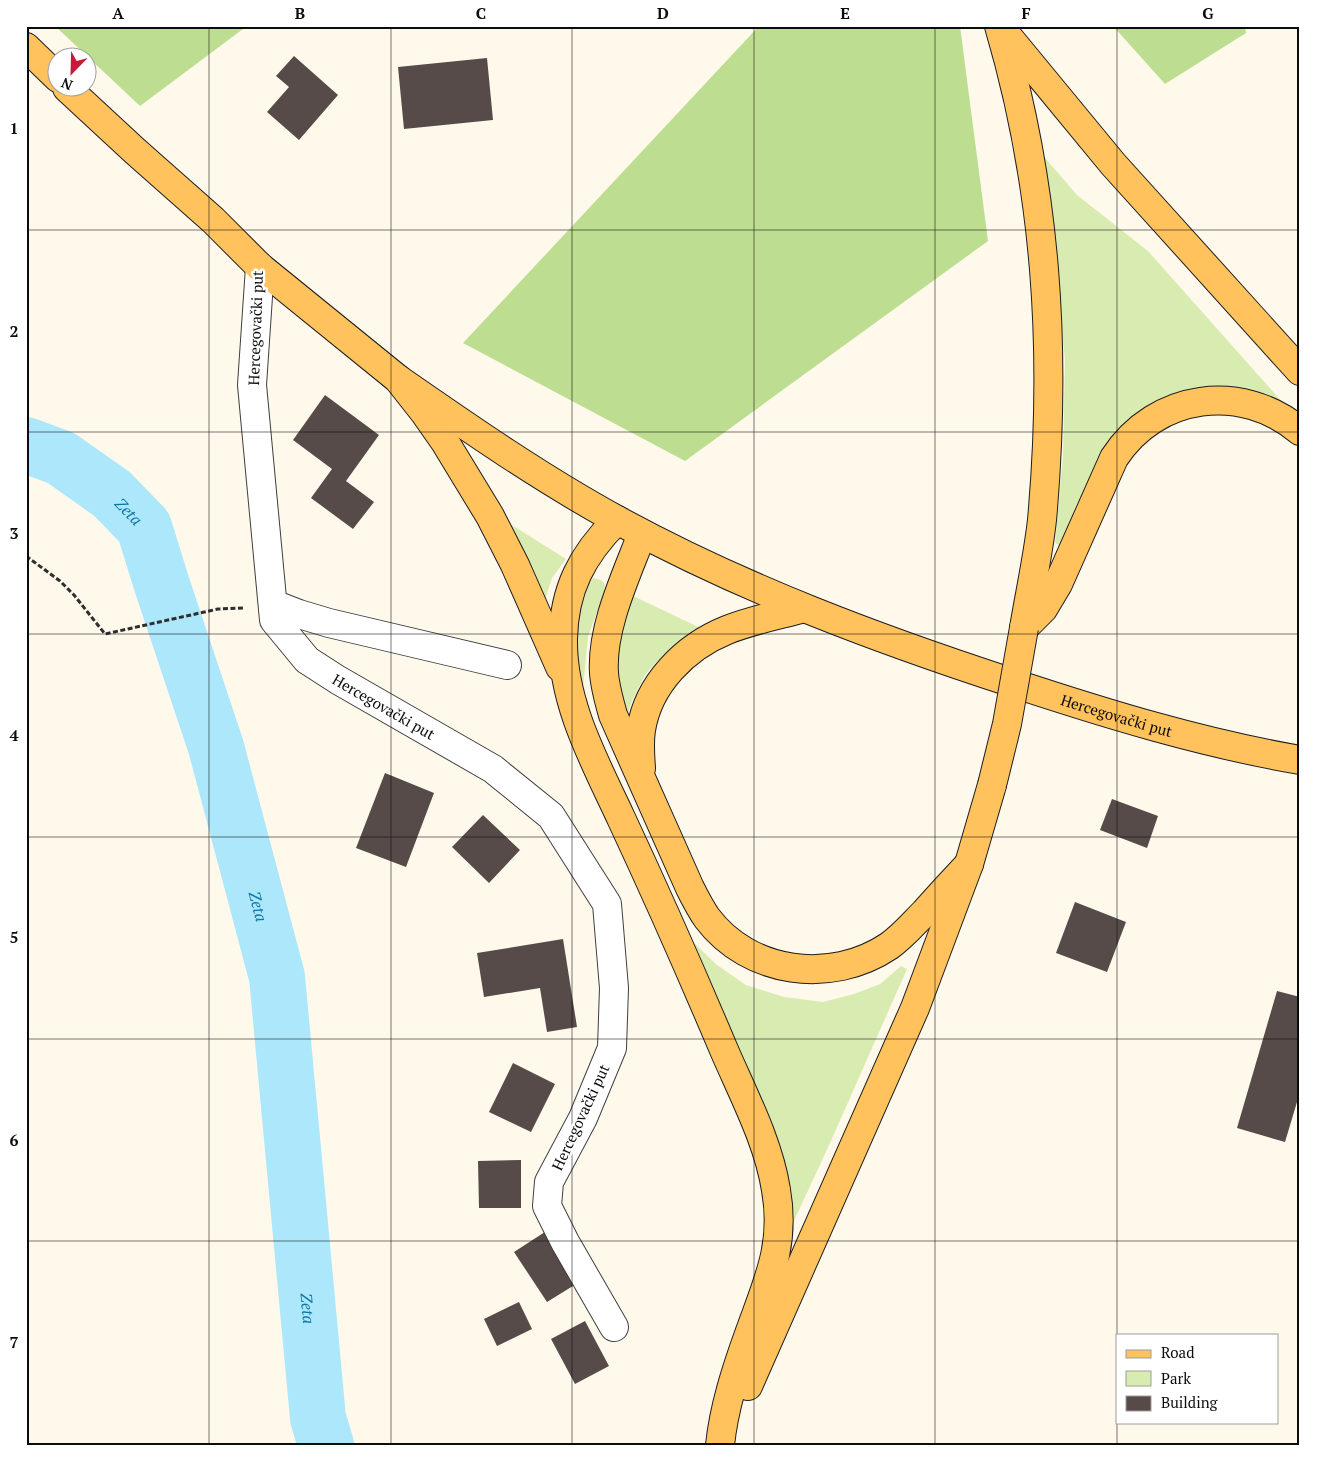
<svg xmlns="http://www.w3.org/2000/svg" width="1326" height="1471" font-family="'PT Serif',serif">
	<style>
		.green { fill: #d8ecb2 }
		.forest { fill: #bdde90 }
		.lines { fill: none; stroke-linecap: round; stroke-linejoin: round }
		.river { stroke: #ace7fb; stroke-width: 56 }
		.building { fill: #564b48 }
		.minor-casing { stroke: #3f3f3f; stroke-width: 30 }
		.major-casing { stroke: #1d1d1d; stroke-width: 30 }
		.path { stroke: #2e2e2e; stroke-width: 3; stroke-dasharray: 5 2.5; stroke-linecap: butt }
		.minor { stroke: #fff; stroke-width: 28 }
		.major { stroke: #ffc25c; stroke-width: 28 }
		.major-bridge-casing { stroke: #1d1d1d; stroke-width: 30; stroke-linecap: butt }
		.major-bridge { stroke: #ffc25c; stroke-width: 28 }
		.grid { fill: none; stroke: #0c0c0c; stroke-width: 1; stroke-opacity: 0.55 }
		.labels { text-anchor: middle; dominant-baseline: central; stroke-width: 5; stroke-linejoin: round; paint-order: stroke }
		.street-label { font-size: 15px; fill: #0c0c0c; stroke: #fff }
		.water-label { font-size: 16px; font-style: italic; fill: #0d77a7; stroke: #fff }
		.neatline { fill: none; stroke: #0c0c0c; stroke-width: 2 }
		.grid-label { font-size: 16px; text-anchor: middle; font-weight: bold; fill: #0c0c0c }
	</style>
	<rect width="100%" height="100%" fill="#fff9ec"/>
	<path class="green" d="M 1040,152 L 1077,195 L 1148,251 L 1300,422 L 1300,447 L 1268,422 L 1241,410 L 1125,427 L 1109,442 L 1100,464 L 1076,505 L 1061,546 L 1055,543 L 1063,455 L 1065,359 Z
		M 474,501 L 566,559 L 552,578 L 544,603 Z
		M 593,578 L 601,580 L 605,584 L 604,592 L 588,637 L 583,688 L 591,722 L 678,917 L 692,941 L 717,965 L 746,985 L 784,997 L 823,1002 L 854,994 L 880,984 L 901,966 L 907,969 L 831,1141 L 787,1236 L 575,707 L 569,643 L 586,585 Z
		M 631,595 L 707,631 L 687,636 L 658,660 L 645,675 L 632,701 L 625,720 L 609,656 Z"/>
	<path class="forest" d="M 55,26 L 247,26 L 140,106 Z
		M 759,26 L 960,26 L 988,241 L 685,461 L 463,343 Z
		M 1113,26 L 1245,26 L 1246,33 L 1165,84 Z"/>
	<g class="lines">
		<path class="river" id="s1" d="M 26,445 L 61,458 L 112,494 L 144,527 L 161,582 L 216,747 L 277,977 L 318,1418 L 326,1445"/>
	</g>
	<path class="building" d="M 294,56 L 338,95 L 299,140 L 267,112 L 289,87 L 276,76 Z
		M 487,58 L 493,120 L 404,129 L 398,67 Z
		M 325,395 L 379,435 L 346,481 L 374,502 L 353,529 L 311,498 L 332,469 L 293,440 Z
		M 385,773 L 434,793 L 406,867 L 356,848 Z
		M 1112,799 L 1158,816 L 1147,848 L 1100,830 Z
		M 483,815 L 520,850 L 489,883 L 452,847 Z
		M 1075,902 L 1126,922 L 1107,972 L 1056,953 Z
		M 563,939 L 577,1027 L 547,1032 L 540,988 L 484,997 L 477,953 Z
		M 1277,991 L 1300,997 L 1300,1092 L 1285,1142 L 1237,1128 Z
		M 513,1063 L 555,1084 L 531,1132 L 489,1112 Z
		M 521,1160 L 521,1208 L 479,1208 L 478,1161 Z
		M 548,1230 L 581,1281 L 547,1302 L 514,1252 Z
		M 519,1302 L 532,1329 L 497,1346 L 484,1319 Z
		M 585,1321 L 609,1366 L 575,1384 L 551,1339 Z"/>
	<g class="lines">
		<defs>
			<g id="minor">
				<path id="s2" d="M 260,267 L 252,385 L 274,620 L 307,660 L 338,680 L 493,769 L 551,816 L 607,904 L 614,988 L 612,1048 L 583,1118 L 549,1182 L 547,1206 L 565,1242 L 614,1327"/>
				<path d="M 273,604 L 299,614 L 329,623 L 507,665"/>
			</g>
			<g id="major">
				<path d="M 999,26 C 1047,189 1057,352 1042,520 C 1038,556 1030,592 1024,628"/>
				<path d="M 1005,33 L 1113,164 L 1300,371"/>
				<path d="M 26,47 L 58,78"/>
				<path d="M 67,88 L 135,151 L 213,220 L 260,267 L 398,379 L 424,412 L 445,442 L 490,516 L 515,565 L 560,667"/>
				<path id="s3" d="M 398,379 C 470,429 542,479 619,521 C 744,589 878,639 1013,683 C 1107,714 1202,743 1300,760"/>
				<path d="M 617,520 C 582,555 564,589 563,639 C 562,703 595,762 621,818 C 657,895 691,972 724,1050 C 743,1094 769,1143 776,1190 C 786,1246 767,1283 749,1334 C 736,1370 724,1407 720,1445"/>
				<path d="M 642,534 C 626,576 601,628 604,673 C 605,687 609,701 613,715 L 690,888 C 695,898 700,908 707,918 C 749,974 831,985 889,946 C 902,937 913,924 925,912 C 939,896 954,880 969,864"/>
				<path d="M 1024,628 L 1043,609 L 1058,584 L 1114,458 C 1156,393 1242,382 1300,431"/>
				<path d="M 641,768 C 640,755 639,742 641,730 C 648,684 685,647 727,630 C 752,620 779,615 804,608"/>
				<path d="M 748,1386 L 915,1008 L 969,864 L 992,785"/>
			</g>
		</defs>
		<use href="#minor" class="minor-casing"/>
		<use href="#major" class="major-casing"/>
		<path class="path" d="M 26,556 L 60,581 L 74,595 L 105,634 L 218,609 L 244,608"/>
		<use href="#minor" class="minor"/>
		<use href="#major" class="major"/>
		<defs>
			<path id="major-bridge" d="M 992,785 L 1007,724 L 1024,628"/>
		</defs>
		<use href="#major-bridge" class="major-bridge-casing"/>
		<use href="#major-bridge" class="major-bridge"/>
	</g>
	<path class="grid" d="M 209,26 L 209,1445M 391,26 L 391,1445M 572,26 L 572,1445M 754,26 L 754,1445M 935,26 L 935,1445M 1117,26 L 1117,1445M 26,230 L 1300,230M 26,432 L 1300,432M 26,634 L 1300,634M 26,837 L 1300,837M 26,1039 L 1300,1039M 26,1241 L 1300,1241"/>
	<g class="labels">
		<g class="street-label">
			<text transform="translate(255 328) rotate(-88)">Hercegovački put</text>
			<text stroke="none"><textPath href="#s2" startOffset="496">Hercegovački put</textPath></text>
			<text stroke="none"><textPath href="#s3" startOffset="798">Hercegovački put</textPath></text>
			<text transform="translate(580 1117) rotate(-65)">Hercegovački put</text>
		</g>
		<g class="water-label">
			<text stroke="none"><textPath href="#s1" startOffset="124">Zeta</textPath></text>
			<text stroke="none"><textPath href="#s1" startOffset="542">Zeta</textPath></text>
			<text stroke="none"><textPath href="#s1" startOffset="948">Zeta</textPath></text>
		</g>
	</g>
	<rect width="1326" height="1471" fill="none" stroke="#ffffff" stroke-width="55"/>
	<rect x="1116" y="1334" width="162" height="90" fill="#ffffff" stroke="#9e9e9e"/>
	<rect x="1126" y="1350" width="25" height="8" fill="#ffc25c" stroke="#9e9e9e"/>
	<text x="1161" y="1358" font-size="15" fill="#0c0c0c">Road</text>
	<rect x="1126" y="1371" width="25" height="15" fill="#d8ecb2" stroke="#9e9e9e"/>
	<text x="1161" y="1384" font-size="15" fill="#0c0c0c">Park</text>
	<rect x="1126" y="1396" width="25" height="15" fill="#564b48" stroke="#9e9e9e"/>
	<text x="1161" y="1408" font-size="15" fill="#0c0c0c">Building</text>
	<g transform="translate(72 72) rotate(203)"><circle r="24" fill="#ffffff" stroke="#9e9e9e"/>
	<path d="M0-4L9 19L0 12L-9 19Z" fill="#c71a38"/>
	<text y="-8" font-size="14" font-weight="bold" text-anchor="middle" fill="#0c0c0c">N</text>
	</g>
	<rect x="28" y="28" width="1270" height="1416" class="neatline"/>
	<g class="grid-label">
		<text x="118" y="19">A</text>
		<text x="300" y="19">B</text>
		<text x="481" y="19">C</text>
		<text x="663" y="19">D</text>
		<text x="845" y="19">E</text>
		<text x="1026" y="19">F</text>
		<text x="1208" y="19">G</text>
		<text x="14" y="134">1</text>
		<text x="14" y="337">2</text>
		<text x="14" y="539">3</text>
		<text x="14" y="741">4</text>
		<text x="14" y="943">5</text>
		<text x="14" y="1146">6</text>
		<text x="14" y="1348">7</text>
	</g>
</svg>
